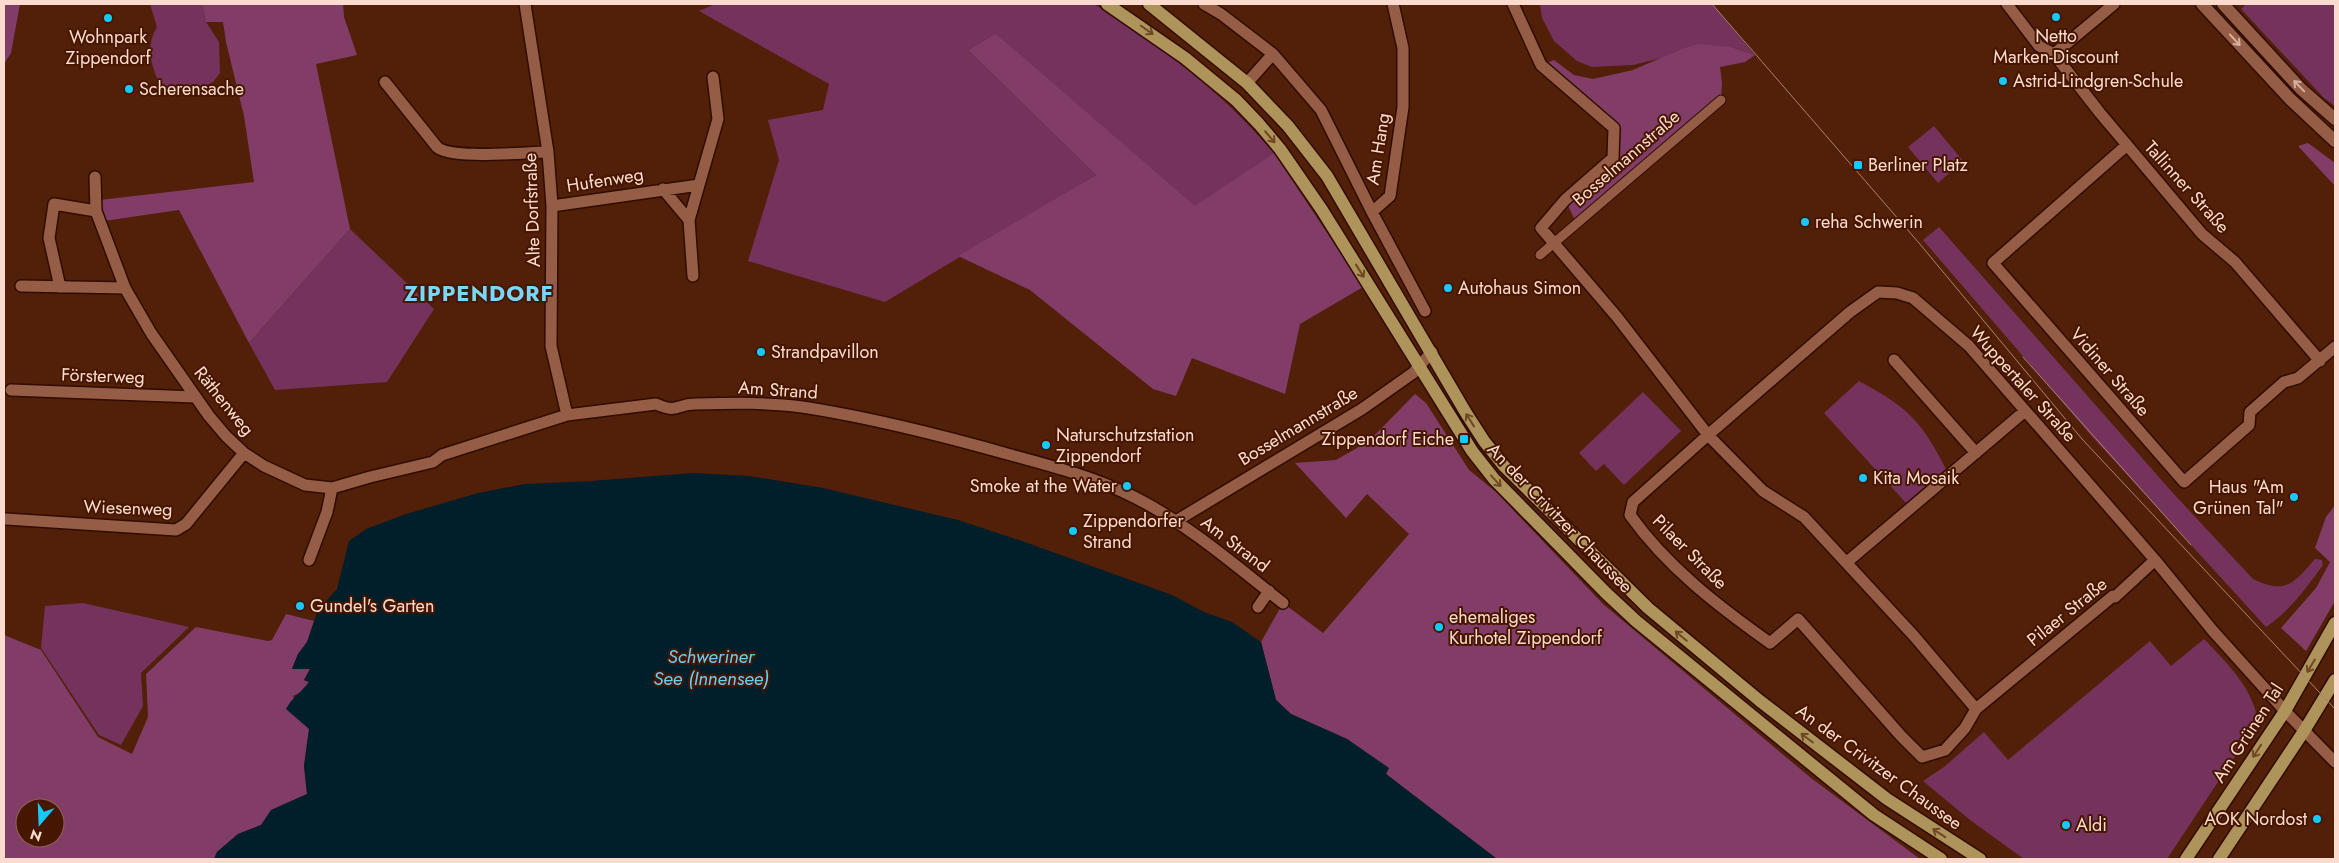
<svg xmlns="http://www.w3.org/2000/svg" width="2339" height="863" font-family="Jost,sans-serif">
	<style>
		.green { fill: #75325c }
		.forest { fill: #823c68; fill-rule: evenodd }
		.water { fill: #001f2a }
		.lines { fill: none; stroke-linecap: round; stroke-linejoin: round }
		.pedestrian-casing { stroke: #300c00; stroke-width: 11 }
		.minor-casing { stroke: #300c00; stroke-width: 14 }
		.tertiary-casing { stroke: #300c00; stroke-width: 15 }
		.primary-casing { stroke: #300c00; stroke-width: 15 }
		.pedestrian { stroke: #955d45; stroke-width: 9 }
		.minor { stroke: #955d45; stroke-width: 11 }
		.tertiary { stroke: #955d45; stroke-width: 12 }
		.primary { stroke: #ae945b; stroke-width: 12 }
		.tram { stroke: #ab826f; stroke-width: 1 }
		.oneway { stroke: #704824 }
		.oneway2 { stroke: #d7af9d }
		.poi-dot { fill: #14cafb; stroke: #461600; stroke-width: 2 }
		.labels { text-anchor: middle; dominant-baseline: central; stroke-width: 4; stroke-linejoin: round; paint-order: stroke }
		.poi-label { font-size: 18px; fill: #fbdbcd; stroke: #461600; text-anchor: start }
		.street-label { font-size: 18px; fill: #fbdbcd; stroke: #461600 }
		.water-label { font-size: 19px; font-style: italic; fill: #63d0f6; stroke: #461600 }
		.district-label { font-size: 22px; font-weight: bold; letter-spacing: 1px; fill: #7bd7f9; stroke: #461600 }
	</style>
	<rect width="100%" height="100%" fill="#522008"/>
	<path class="green" d="M 150,4 L 202,4 L 206,22 L 219,42 L 220,73 L 213,82 L 193,92 L 163,90 C 152,69 144,48 157,27 Z
		M 715,4 L 1094,4 C 1162,47 1221,91 1274,153 L 1195,207 L 996,35 L 968,50 L 1096,175 L 885,302 L 748,261 L 779,160 L 768,120 L 823,110 L 829,84 L 699,11 Z
		M 1540,4 L 1712,4 L 1755,55 L 1731,47 L 1681,49 L 1661,58 L 1633,65 L 1592,67 L 1577,61 L 1554,41 L 1542,18 Z
		M 2246,4 L 2335,4 L 2335,106 L 2324,98 L 2241,9 Z
		M 1934,126 L 1963,161 L 1938,183 L 1908,147 Z
		M 1939,227 L 2172,492 L 2253,579 C 2286,595 2294,583 2315,559 L 2322,560 L 2323,565 C 2306,588 2290,611 2266,627 L 2089,433 L 1923,240 Z
		M 350,229 L 434,309 L 387,382 L 275,390 L 249,343 Z
		M 1859,381 C 1907,407 1921,420 1946,469 L 1906,503 L 1824,413 Z
		M 1643,392 L 1681,431 L 1624,485 L 1604,464 L 1596,471 L 1579,453 Z
		M 83,603 L 189,627 L 141,673 L 143,706 L 121,745 L 99,735 L 41,648 L 45,606 Z
		M 2204,639 C 2222,658 2245,680 2254,706 C 2257,711 2255,720 2255,726 L 2167,859 L 2024,859 L 1970,820 L 1923,781 L 1944,767 L 1984,732 L 2008,760 L 2150,641 L 2171,666 Z"/>
	<path class="forest" d="M 4,4 L 20,4 L 11,53 L 4,64 Z
		M 202,4 L 343,4 L 344,17 L 357,55 L 316,64 L 350,229 L 249,343 L 179,210 L 104,221 L 99,211 L 100,200 L 254,182 L 244,116 L 226,42 L 223,22 L 206,22 Z
		M 996,34 L 1195,206 L 1274,153 L 1363,287 L 1300,324 L 1285,394 L 1192,358 L 1176,396 L 1153,389 L 1030,290 L 958,256 L 1096,175 L 968,50 Z
		M 1699,44 L 1731,47 L 1755,55 L 1745,62 L 1720,67 L 1722,83 L 1721,100 L 1577,224 L 1565,200 L 1613,158 L 1614,129 L 1541,65 L 1554,60 L 1574,75 L 1593,79 L 1633,70 L 1681,49 Z
		M 2308,143 L 2335,163 L 2335,186 L 2298,146 Z
		M 1415,394 L 1426,403 L 1469,470 L 1496,492 L 1603,604 L 1811,778 L 1920,859 L 1497,859 L 1386,774 L 1388,768 L 1347,739 L 1291,714 L 1276,700 L 1261,642 L 1283,603 L 1323,633 L 1409,534 L 1367,494 L 1346,518 L 1295,463 L 1336,460 L 1369,441 Z
		M 2335,505 L 2335,601 L 2306,651 L 2281,628 L 2316,588 L 2330,562 L 2315,548 L 2326,517 Z
		M 286,614 L 314,621 L 307,642 L 298,654 L 292,669 L 310,669 L 304,680 L 309,682 L 301,692 L 293,696 L 309,729 L 304,766 L 307,794 L 272,810 L 261,825 L 238,834 L 217,852 L 214,859 L 4,859 L 4,635 L 41,650 L 98,737 L 132,754 L 148,717 L 146,674 L 196,627 L 268,641 L 272,640 ZM 25,808 L 55,808 L 55,838 L 25,838 Z"/>
	<path class="water" d="M 693,473 L 749,476 L 823,488 L 958,520 L 1022,541 L 1172,595 L 1204,612 L 1232,622 L 1261,642 L 1276,700 L 1291,714 L 1347,739 L 1389,768 L 1386,774 L 1497,859 L 214,859 L 217,852 L 238,834 L 261,825 L 271,810 L 307,794 L 304,766 L 309,729 L 286,709 C 294,695 300,694 309,682 L 304,680 L 310,669 L 292,669 L 298,654 L 307,642 L 318,610 L 337,589 L 349,541 L 366,529 L 406,514 L 478,493 L 525,484 L 591,481 Z"/>
	<g class="lines">
		<defs>
			<path id="pedestrian" d="M 1540,255 L 1721,100"/>
			<path id="minor" d="M 525,4 L 548,152 L 552,206 L 551,346 L 567,415
				M 1204,4 L 1221,14 L 1273,54 L 1321,110 L 1372,212 L 1425,311
				M 1513,4 L 1541,65 L 1614,128 L 1613,158 L 1565,200 L 1541,228 L 1617,317 L 1708,435 L 1850,312 L 1878,292 L 1897,293 L 1913,298 L 1969,346 L 2155,560 L 2213,631 L 2285,711 L 2335,762
				M 2007,4 L 2039,46 L 2054,54 L 2100,113 L 2202,234 L 2235,262 L 2320,361
				M 2054,54 L 2114,4
				M 385,82 L 437,147 C 451,160 526,152 548,152
				M 1247,83 L 1273,54
				M 2127,145 L 1993,263 L 2184,482 L 2249,425 L 2250,412 L 2284,382 L 2298,378 L 2335,347
				M 95,177 L 96,211 L 125,288 L 151,333 L 209,416 L 226,436 L 244,453 L 264,466 L 305,485 L 332,488
				M 663,189 L 689,220 L 693,276
				M 552,206 L 699,185 L 718,119 L 713,77
				M 1372,212 L 1390,196 L 1403,107 L 1403,48 L 1393,4
				M 689,220 L 699,185
				M 21,286 L 125,288
				M 60,287 L 49,238 L 54,204 L 96,211
				M 1894,360 L 1976,453
				M 11,390 L 195,397
				M 1708,435 L 1763,491 L 1804,517 L 1914,636 L 1976,709 L 1965,728 L 1945,750 L 1922,757 L 1901,736 L 1798,619 L 1770,643 C 1718,606 1667,567 1630,515 L 1633,502 Z
				M 6,519 L 176,530 L 186,524 L 244,453
				M 1176,521 L 1362,409 L 1413,373 L 1432,352
				M 309,560 L 327,512 L 332,488 L 370,477 L 433,462 L 442,455 L 567,415 L 656,404 C 679,414 676,404 695,404 C 733,403 772,402 809,408 C 877,419 944,436 1011,455 C 1052,466 1097,478 1136,498 C 1189,525 1236,566 1283,603
				M 1847,562 L 2025,411
				M 1258,607 L 1269,591
				M 1976,709 L 2113,596 L 2115,597 L 2155,560"/>
			<path id="tertiary" d="M 2202,4 L 2290,99 L 2335,141
				M 2223,4 L 2301,89 L 2335,119"/>
			<path id="primary" d="M 1107,4 L 1185,58 L 1236,100 L 1259,124 L 1280,149 L 1322,210 L 1472,451 L 1494,479 L 1606,593 L 1636,621 L 1874,815 L 1941,859
				M 1149,4 L 1247,83 L 1288,126 L 1327,176 L 1466,413 L 1484,441 L 1504,466 L 1648,608 L 1760,701 L 1887,799 L 1980,859
				M 2186,859 L 2285,711 L 2335,623
				M 2219,859 L 2304,731 L 2335,680"/>
		</defs>
		<use href="#pedestrian" class="pedestrian-casing"/>
		<use href="#minor" class="minor-casing"/>
		<use href="#tertiary" class="tertiary-casing"/>
		<use href="#primary" class="primary-casing"/>
		<use href="#pedestrian" class="pedestrian"/>
		<use href="#minor" class="minor"/>
		<use href="#tertiary" class="tertiary"/>
		<use href="#primary" class="primary"/>
		<path class="tram" d="M 1712,4 L 1919,243 L 2082,439 L 2335,709
			M 2023,357 L 2191,545"/>
	</g>
	<defs><path id="oneway-shaft" d="M-6 0H5M1.5-3L5.5 0L1.5 3" fill="none" stroke-width="1.6" stroke-linecap="round" stroke-linejoin="round" transform="scale(1.25)"/></defs>
	<g class="oneway">
		<use href="#oneway-shaft" transform="translate(1147 30) rotate(35)"/>
		<use href="#oneway-shaft" transform="translate(1270 137) rotate(50)"/>
		<use href="#oneway-shaft" transform="translate(1360 271) rotate(58)"/>
		<use href="#oneway-shaft" transform="translate(1470 420) rotate(-122)"/>
		<use href="#oneway-shaft" transform="translate(1496 481) rotate(48)"/>
		<use href="#oneway-shaft" transform="translate(1681 636) rotate(-140)"/>
		<use href="#oneway-shaft" transform="translate(2311 666) rotate(121)"/>
		<use href="#oneway-shaft" transform="translate(1807 738) rotate(-143)"/>
		<use href="#oneway-shaft" transform="translate(2257 751) rotate(123)"/>
		<use href="#oneway-shaft" transform="translate(1939 833) rotate(-147)"/>
	</g>
	<g class="oneway2">
		<use href="#oneway-shaft" transform="translate(2235 40) rotate(47)"/>
		<use href="#oneway-shaft" transform="translate(2299 86) rotate(-134)"/>
	</g>
	<g class="poi-dot">
		<circle cx="2056" cy="17" r="5"/>
		<circle cx="108" cy="18" r="5"/>
		<circle cx="2003" cy="81" r="5"/>
		<circle cx="129" cy="89" r="5"/>
		<rect x="1853" y="160" width="10" height="10" rx="2.5"/>
		<circle cx="1805" cy="222" r="5"/>
		<circle cx="1448" cy="288" r="5"/>
		<circle cx="761" cy="352" r="5"/>
		<rect x="1459" y="434" width="10" height="10" rx="2.5"/>
		<circle cx="1046" cy="445" r="5"/>
		<circle cx="1863" cy="478" r="5"/>
		<circle cx="1127" cy="486" r="5"/>
		<circle cx="2294" cy="497" r="5"/>
		<circle cx="1073" cy="531" r="5"/>
		<circle cx="300" cy="606" r="5"/>
		<circle cx="1439" cy="627" r="5"/>
		<circle cx="2317" cy="819" r="5"/>
		<circle cx="2066" cy="825" r="5"/>
	</g>
	<g class="labels">
		<g class="poi-label">
			<text x="2056" y="36" text-anchor="middle">Netto<tspan x="2056" dy="21">Marken-Discount</tspan></text>
			<text x="108" y="37" text-anchor="middle">Wohnpark<tspan x="108" dy="21">Zippendorf</tspan></text>
			<text x="2013" y="81">Astrid-Lindgren-Schule</text>
			<text x="139" y="89">Scherensache</text>
			<text x="1868" y="165">Berliner Platz</text>
			<text x="1815" y="222">reha Schwerin</text>
			<text x="1458" y="288">Autohaus Simon</text>
			<text x="771" y="352">Strandpavillon</text>
			<text x="1056" y="435">Naturschutzstation<tspan x="1056" dy="21">Zippendorf</tspan></text>
			<text x="1454" y="439" text-anchor="end">Zippendorf Eiche</text>
			<text x="1873" y="478">Kita Mosaik</text>
			<text x="1117" y="486" text-anchor="end">Smoke at the Water</text>
			<text x="2284" y="487" text-anchor="end">Haus "Am<tspan x="2284" dy="21">Grünen Tal"</tspan></text>
			<text x="1083" y="521">Zippendorfer<tspan x="1083" dy="21">Strand</tspan></text>
			<text x="310" y="606">Gundel's Garten</text>
			<text x="1449" y="617">ehemaliges<tspan x="1449" dy="21">Kurhotel Zippendorf</tspan></text>
			<text x="2307" y="819" text-anchor="end">AOK Nordost</text>
			<text x="2076" y="825">Aldi</text>
		</g>
		<g class="street-label">
			<text transform="translate(1378 149) rotate(-81)">Am Hang</text>
			<text transform="translate(1626 158) rotate(-41)">Bosselmannstraße</text>
			<text transform="translate(605 180) rotate(-9)">Hufenweg</text>
			<text transform="translate(2187 187) rotate(48)">Tallinner Straße</text>
			<text transform="translate(532 210) rotate(-92)">Alte Dorfstraße</text>
			<text transform="translate(2110 372) rotate(49)">Vidiner Straße</text>
			<text transform="translate(103 376) rotate(2)">Försterweg</text>
			<text transform="translate(2023 384) rotate(48)">Wuppertaler Straße</text>
			<text transform="translate(778 390) rotate(4)">Am Strand</text>
			<text transform="translate(224 401) rotate(51)">Räthenweg</text>
			<text transform="translate(1298 426) rotate(-31)">Bosselmannstraße</text>
			<text transform="translate(128 508) rotate(2)">Wiesenweg</text>
			<text transform="translate(1560 518) rotate(46)">An der Crivitzer Chaussee</text>
			<text transform="translate(1235 544) rotate(37)">Am Strand</text>
			<text transform="translate(1690 552) rotate(45)">Pilaer Straße</text>
			<text transform="translate(2067 612) rotate(-39)">Pilaer Straße</text>
			<text transform="translate(2248 733) rotate(-57)">Am Grünen Tal</text>
			<text transform="translate(1879 767) rotate(36)">An der Crivitzer Chaussee</text>
		</g>
		<g class="water-label">
			<text x="711" y="656">Schweriner<tspan x="711" dy="22">See (Innensee)</tspan></text>
		</g>
		<g class="district-label">
			<text x="479" y="293">ZIPPENDORF</text>
		</g>
	</g>
	<rect width="2339" height="863" fill="none" stroke="#fbdbcd" stroke-width="10"/>
	<g transform="translate(40 823) rotate(199)"><circle r="24" fill="#461600" stroke="#8e6552"/>
	<path d="M0-4L9 19L0 12L-9 19Z" fill="#14cafb"/>
	<text y="-8" font-size="14" font-weight="bold" text-anchor="middle" fill="#fbdbcd">N</text>
	</g>
</svg>
